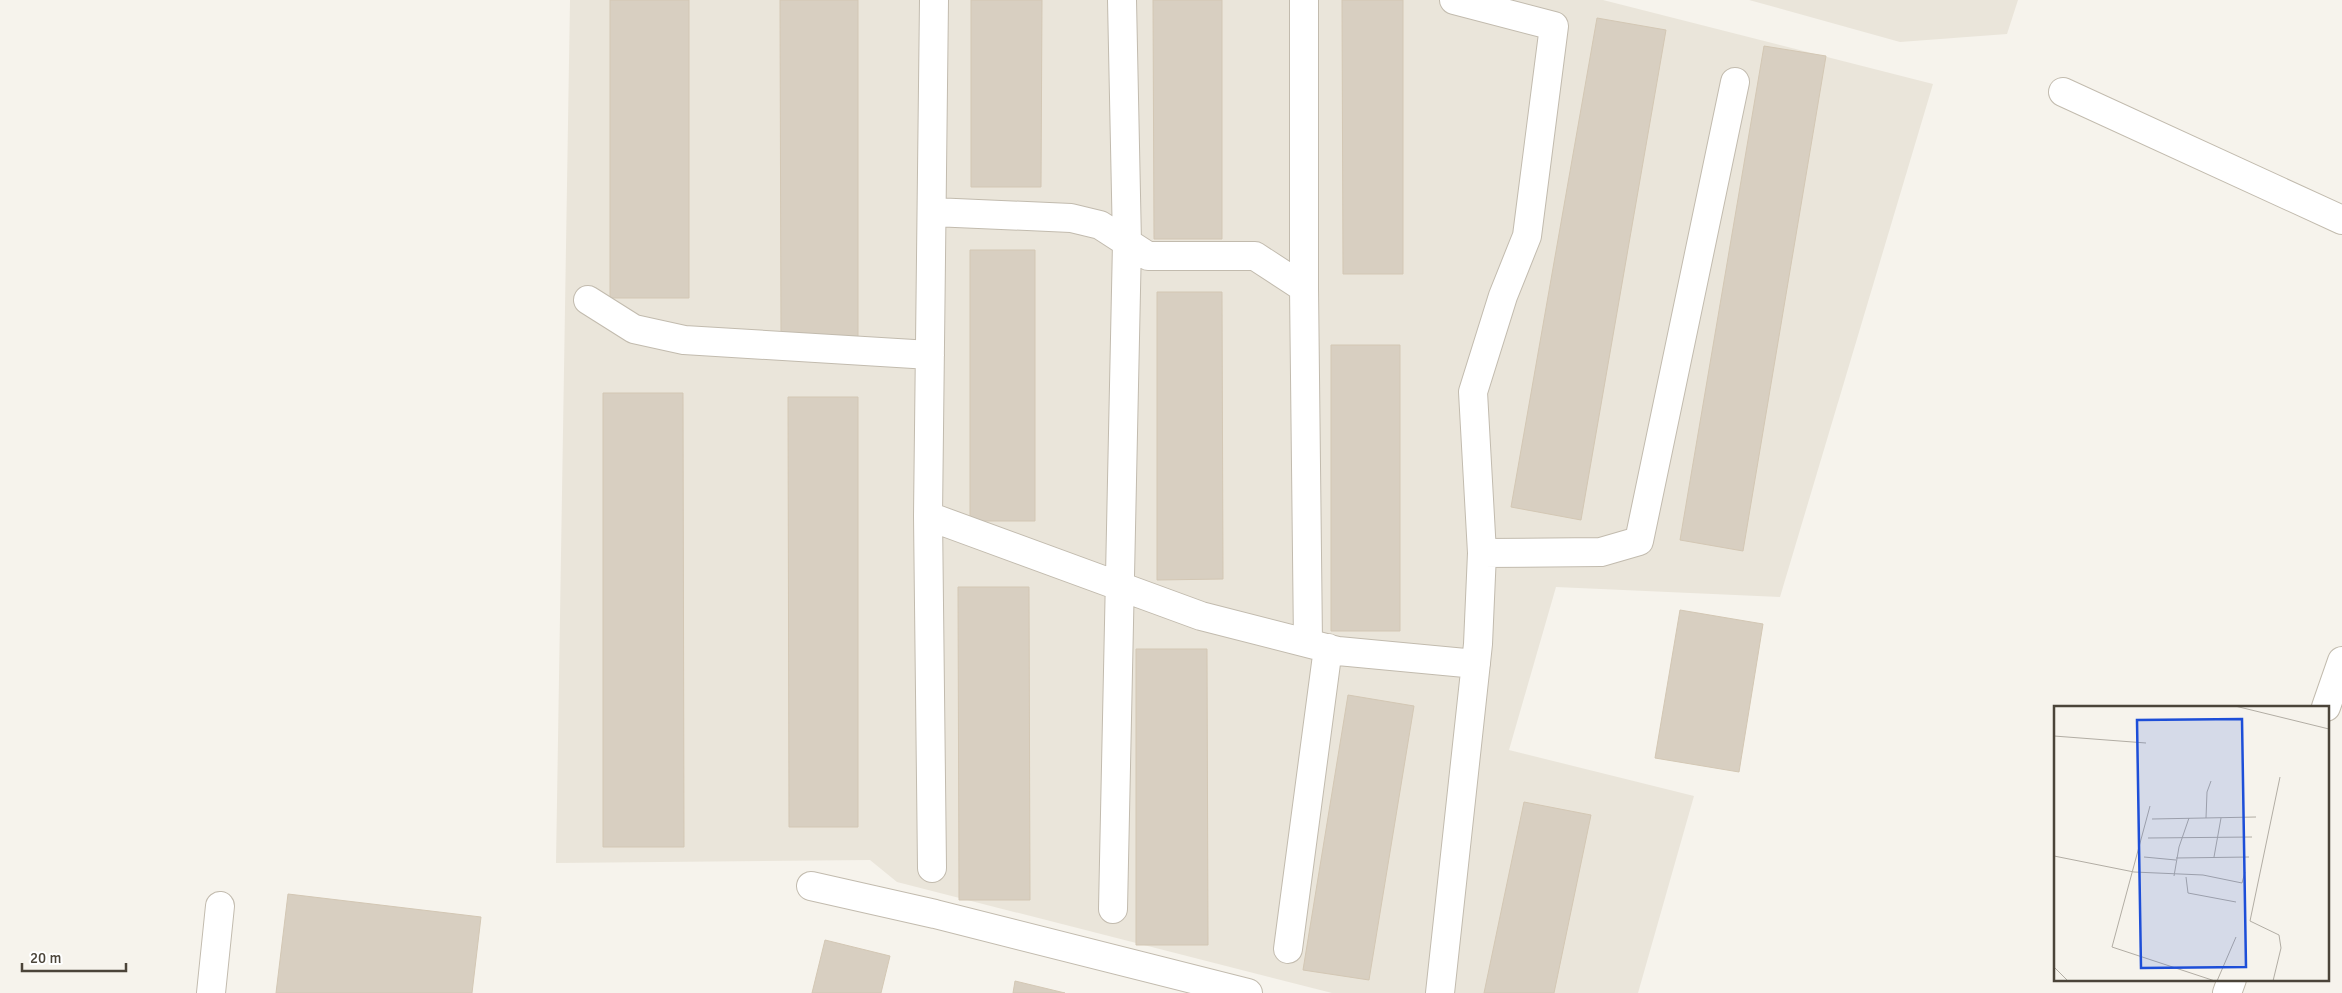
<svg xmlns="http://www.w3.org/2000/svg" width="2342" height="993" font-family="Signika,sans-serif">
	<style>
		.residential { fill: #eae5da }
		.building { fill: #d8cfc1; stroke: #d3c7b4 }
		.lines { fill: none; stroke-linecap: round; stroke-linejoin: round }
		.minor-casing { stroke: #c2bbae; stroke-width: 30 }
		.minor { stroke: #fff; stroke-width: 28 }
		.inset-road { fill: none; stroke: #b2ada4; stroke-width: 1 }
		.view { fill: #1d4ed8; fill-opacity: 0.15; stroke: #1d4ed8; stroke-width: 2.5 }
		.inset-edge { fill: none; stroke: #4b4439; stroke-width: 2.5 }
	</style>
	<rect width="100%" height="100%" fill="#f6f3ec"/>
	<path class="residential" d="M 570,0 L 1603,0 L 1933,84 L 1780,597 L 1556,587 L 1509,750 L 1694,796 L 1638,993 L 1332,993 L 897,882 L 870,860 L 556,863 Z
		M 1749,0 L 2018,0 L 2007,34 L 1900,42 Z"/>
	<path class="building" d="M 610,0 L 689,0 L 689,298 L 610,298 Z
		M 780,0 L 858,0 L 858,337 L 781,338 Z
		M 971,0 L 1042,0 L 1041,187 L 971,187 Z
		M 1153,0 L 1222,0 L 1222,239 L 1154,239 Z
		M 1342,0 L 1403,0 L 1403,274 L 1343,274 Z
		M 1597,18 L 1666,30 L 1581,520 L 1511,507 Z
		M 1764,46 L 1826,56 L 1743,551 L 1680,540 Z
		M 970,250 L 1035,250 L 1035,521 L 970,521 Z
		M 1157,292 L 1222,292 L 1223,579 L 1157,580 Z
		M 1331,345 L 1400,345 L 1400,631 L 1331,631 Z
		M 603,393 L 683,393 L 684,847 L 603,847 Z
		M 788,397 L 858,397 L 858,827 L 789,827 Z
		M 958,587 L 1029,587 L 1030,900 L 959,900 Z
		M 1680,610 L 1763,624 L 1739,772 L 1655,758 Z
		M 1136,649 L 1207,649 L 1208,945 L 1136,945 Z
		M 1348,695 L 1414,706 L 1369,980 L 1303,970 Z
		M 1524,802 L 1591,815 L 1554,993 L 1484,993 Z
		M 288,894 L 481,917 L 472,993 L 276,993 Z
		M 825,940 L 890,956 L 881,993 L 812,993 Z
		M 1015,981 L 1065,993 L 1013,993 Z"/>
	<g class="lines">
		<defs>
			<path id="minor" d="M 1304,0 L 1304,288 L 1308,643
				M 2063,92 L 2342,220
				M 933,212 L 1071,218 L 1100,225 L 1148,256 L 1255,256 L 1304,288
				M 588,300 L 634,329 L 684,340 L 930,355
				M 928,516 L 1201,616 L 1338,651 L 1476,664
				M 1482,553 L 1601,552 L 1639,541 L 1735,82
				M 2326,707 L 2342,661
				M 932,868 L 928,516 L 934,0
				M 811,886 L 935,914 L 1248,993
				M 1113,909 L 1127,243 L 1122,0
				M 1288,949 L 1328,648
				M 211,993 L 220,906
				M 1440,993 L 1478,644 L 1482,553 L 1473,392 L 1503,296 L 1527,236 L 1554,26 L 1454,0
				M 2227,993 L 2232,979"/>
		</defs>
		<use href="#minor" class="minor-casing"/>
		<use href="#minor" class="minor"/>
	</g>
	<g transform="translate(2054 706)">
		<rect width="275" height="275" fill="#f6f3ec"/>
		<path class="inset-road" d="M 181,0 L 275,23M 0,30 L 92,37M 96,100 L 58,241 L 161,275M 152,112 L 153,86 L 157,75M 98,113 L 202,111M 94,132 L 198,131M 0,150 L 80,166 L 149,169 L 188,177 L 191,166M 90,151 L 122,154M 160,151 L 167,112M 122,152 L 195,151M 120,170 L 125,141 L 135,112M 132,171 L 134,187 L 182,196M 0,261 L 14,275M 163,275 L 182,231M 219,275 L 227,242 L 225,229 L 196,215 L 226,71"/>
		<path class="view" d="M 188,13 L 192,261 L 87,262 L 83,14 Z"/>
		<rect width="275" height="275" class="inset-edge"/>
	</g>
	<path d="M22 963v8h104v-8" fill="none" stroke="#4b4439" stroke-width="2.5"/>
	<text x="30" y="963" font-size="15" fill="#4b4439" stroke="#ffffff" stroke-width="4" paint-order="stroke">20 m</text>
</svg>
